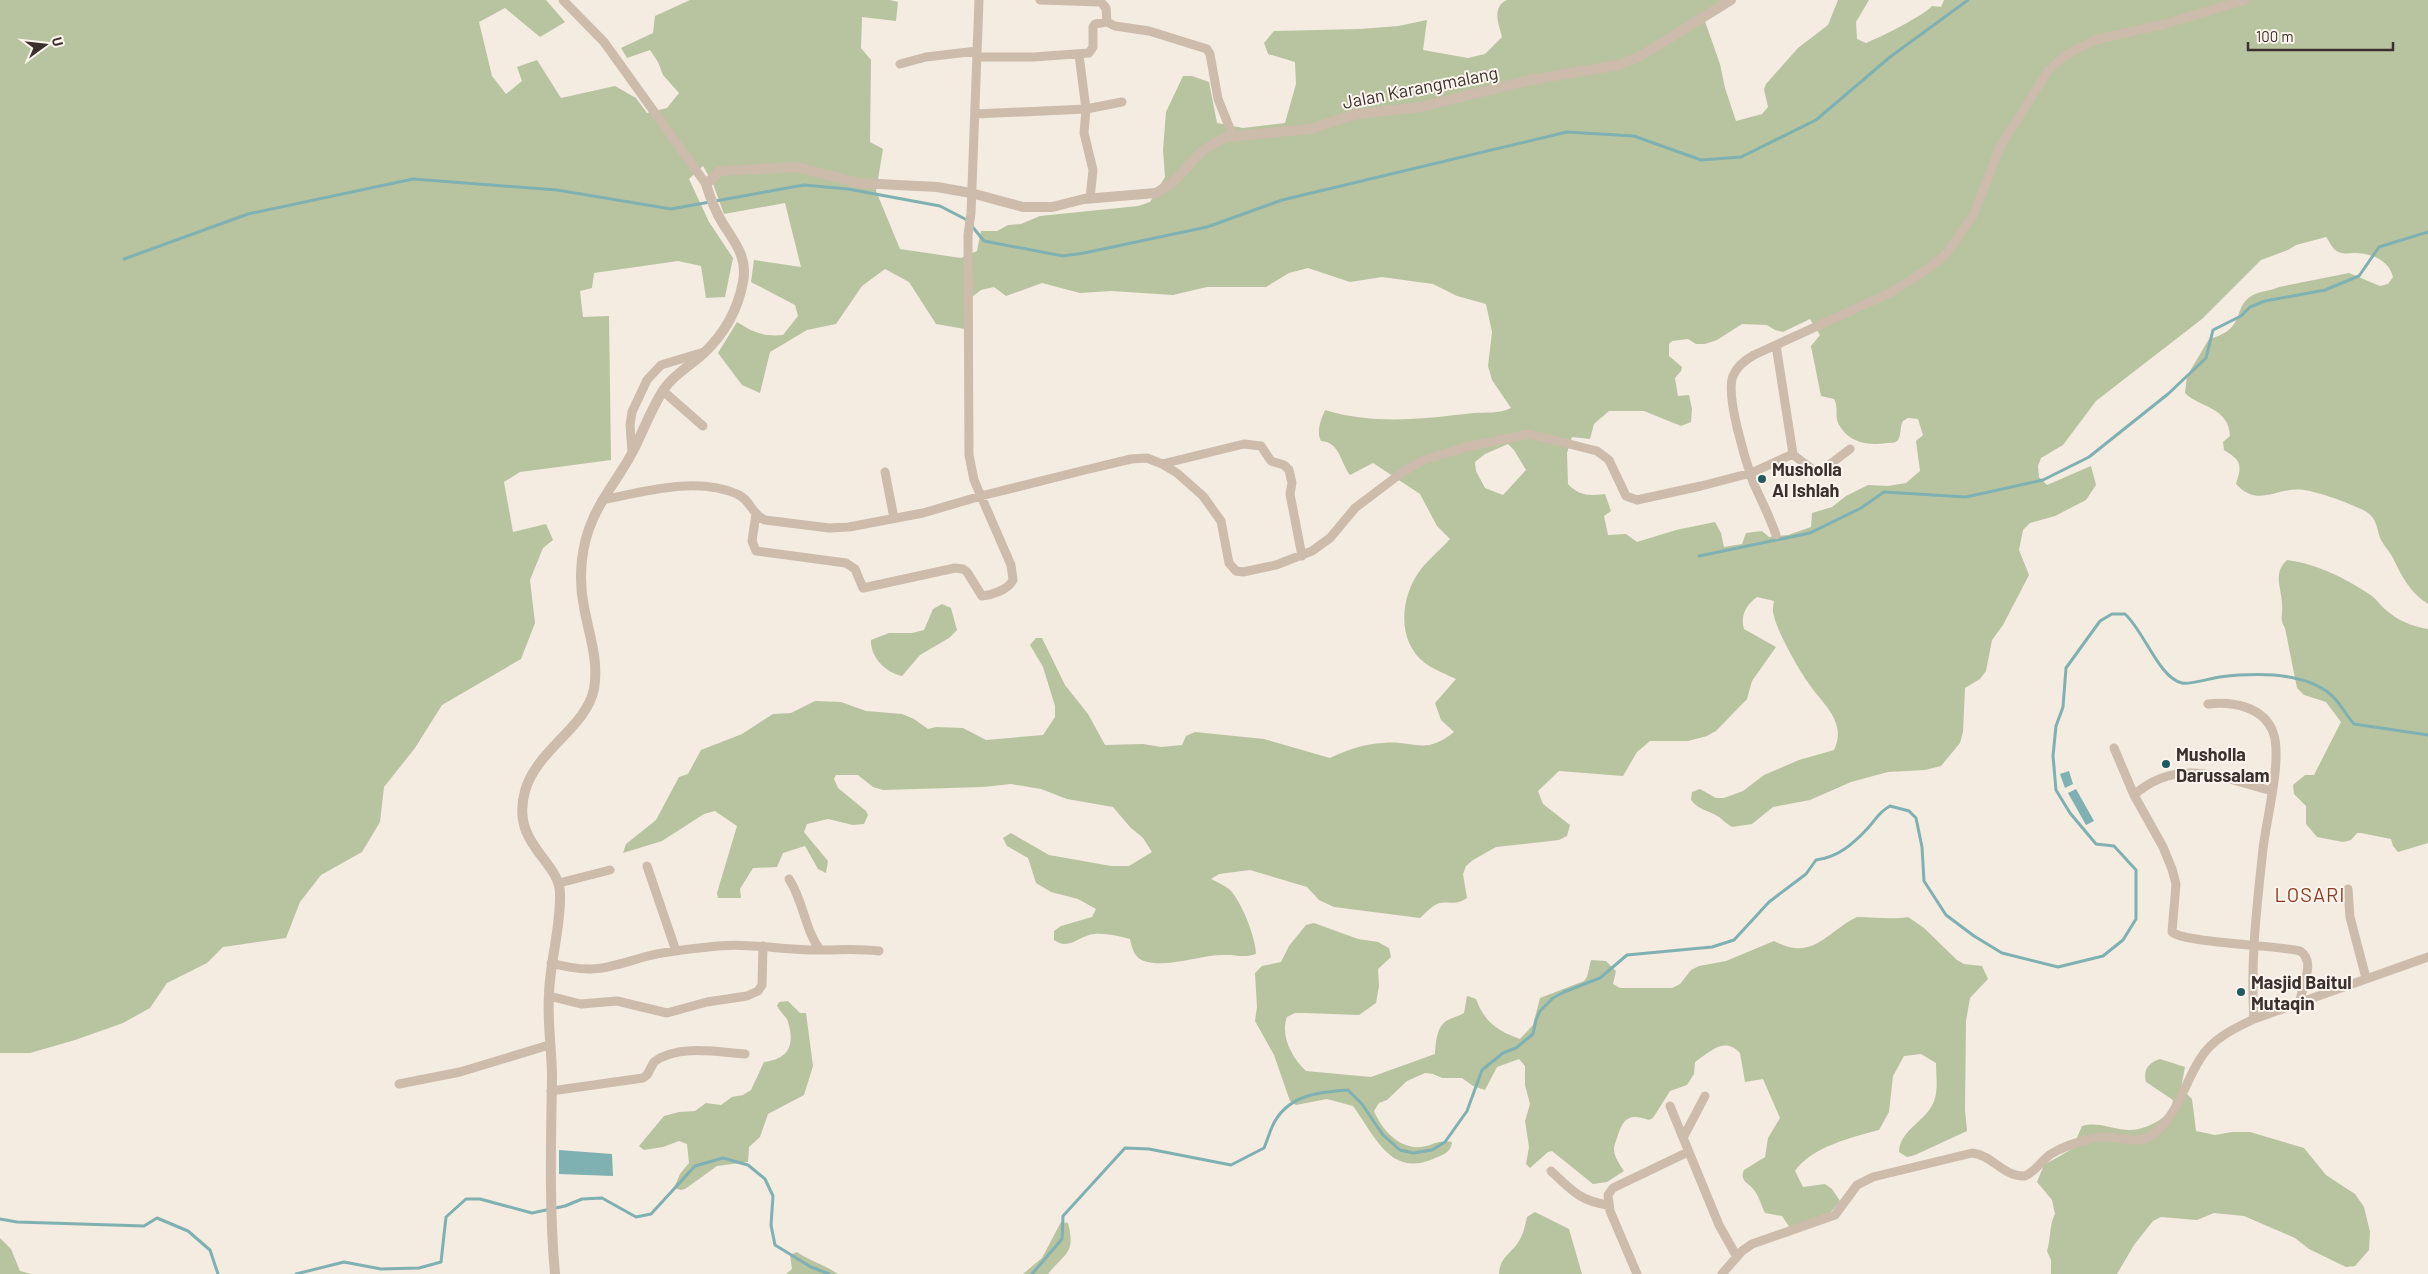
<svg xmlns="http://www.w3.org/2000/svg" width="2428" height="1274" font-family="Barlow,sans-serif">
	<style>
		.green { fill: #b8c4a0; fill-rule: evenodd }
		.water { fill: #7fb0b2 }
		.lines { fill: none; stroke-linecap: round; stroke-linejoin: round }
		.stream { stroke: #7fb0b2; stroke-width: 3 }
		.minor { stroke: #cdbbac; stroke-width: 9 }
		.tertiary { stroke: #cdbbac; stroke-width: 10 }
		.poi-dot { fill: #1f5a5e; stroke: #fbf5ee; stroke-width: 2 }
		.labels { text-anchor: middle; dominant-baseline: central; stroke-width: 4; stroke-linejoin: round; paint-order: stroke }
		.street-label { font-size: 18px; fill: #3b302b; stroke: #fbf5ee }
		.poi-label { font-size: 18px; font-weight: bold; fill: #3b302b; stroke: #fbf5ee; text-anchor: start }
		.quarter-label { font-size: 20px; letter-spacing: 1px; fill: #8c3b22; stroke: #fbf5ee }
	</style>
	<rect width="100%" height="100%" fill="#f4ebe1"/>
	<path class="green" d="M 0,0 L 546,0 L 565,22 L 540,37 L 505,8 L 479,22 L 492,76 L 506,94 L 522,81 L 517,67 L 537,60 L 561,98 L 615,86 L 636,98 L 647,113 L 667,108 L 679,93 L 663,75 L 658,62 L 650,50 L 627,58 L 621,48 L 653,33 L 655,16 L 690,0 L 890,0 L 898,2 L 896,21 L 862,17 L 861,48 L 871,60 L 870,142 L 883,149 L 876,191 L 900,249 L 961,258 L 977,251 L 981,231 L 997,231 L 1008,225 L 1021,224 L 1040,216 L 1138,206 L 1150,202 L 1165,177 L 1163,150 L 1166,112 L 1183,76 L 1192,76 L 1209,82 L 1217,123 L 1243,128 L 1285,123 L 1296,84 L 1295,62 L 1268,54 L 1264,43 L 1274,31 L 1360,29 L 1398,26 L 1427,20 L 1423,50 L 1468,58 L 1485,54 L 1502,37 C 1499,25 1491,7 1507,0 L 1722,0 L 1702,13 L 1720,64 L 1725,88 L 1736,121 L 1762,114 L 1768,107 L 1764,89 L 1766,84 L 1798,48 L 1828,25 L 1838,0 L 1869,0 L 1856,22 L 1857,39 L 1866,43 C 1879,38 1925,15 1932,6 L 1941,7 L 1944,0 L 2428,0 L 2428,604 C 2410,593 2401,575 2392,556 C 2389,551 2384,546 2381,540 C 2376,528 2378,519 2365,511 C 2352,504 2319,492 2304,490 C 2277,486 2259,509 2236,484 C 2242,465 2242,461 2224,450 L 2223,442 L 2230,436 C 2229,407 2200,408 2185,393 L 2187,376 L 2209,339 C 2248,329 2231,307 2253,295 C 2260,291 2271,291 2279,287 L 2349,273 L 2380,286 L 2388,284 L 2393,277 C 2389,260 2371,253 2355,253 C 2348,253 2342,255 2335,250 C 2332,247 2329,241 2326,237 L 2296,245 L 2288,250 L 2261,260 L 2202,319 L 2096,401 L 2063,445 L 2041,458 L 2038,466 L 2039,477 L 2047,485 L 2091,466 L 2096,485 L 2086,500 L 2055,516 L 2030,523 L 2023,530 L 2019,550 L 2029,575 L 2003,625 L 1992,640 L 1986,671 L 1980,679 L 1965,688 L 1963,732 L 1960,743 L 1941,766 L 1925,770 L 1888,772 L 1851,782 L 1810,800 L 1773,807 L 1752,824 L 1732,827 C 1727,824 1724,821 1719,817 C 1709,810 1699,811 1691,800 L 1692,792 L 1700,789 L 1716,798 L 1724,798 L 1743,791 L 1764,775 L 1799,760 L 1834,750 C 1848,721 1821,703 1807,681 C 1798,668 1777,631 1774,616 C 1772,611 1773,606 1774,601 L 1757,597 C 1746,605 1740,616 1744,629 L 1776,647 L 1752,681 L 1747,699 L 1716,731 L 1707,736 L 1688,741 L 1650,741 L 1637,752 L 1623,776 L 1559,771 L 1538,791 L 1543,804 L 1570,825 L 1567,836 L 1559,840 L 1496,847 L 1473,860 L 1466,866 L 1463,874 L 1467,898 C 1454,906 1452,901 1440,903 C 1432,905 1426,913 1420,918 L 1334,907 L 1319,900 L 1307,887 L 1250,870 L 1219,874 L 1211,879 C 1217,882 1224,885 1229,889 C 1241,900 1256,938 1256,954 C 1242,958 1239,955 1226,955 C 1201,954 1167,969 1144,961 C 1134,958 1132,948 1130,939 C 1118,936 1106,933 1094,934 C 1078,936 1069,951 1054,940 L 1054,931 L 1061,926 L 1092,917 L 1096,909 L 1078,899 L 1051,892 L 1036,883 L 1028,858 L 1007,846 L 1003,838 L 1011,833 L 1049,855 L 1111,866 L 1129,866 L 1152,852 L 1143,838 L 1130,827 L 1113,807 L 1067,799 L 1041,789 L 1011,784 L 983,787 L 883,790 L 873,787 L 858,775 L 836,775 L 834,779 L 838,788 L 866,811 L 868,815 L 864,824 L 853,825 L 828,819 L 807,824 L 804,832 L 828,861 L 826,873 L 818,869 L 805,846 L 783,853 L 777,867 L 753,868 L 740,889 L 741,898 L 718,898 L 717,893 L 737,826 L 715,811 L 704,814 L 662,841 L 623,853 L 626,844 L 656,820 L 679,777 L 688,774 L 701,750 L 742,734 L 773,714 L 791,713 L 815,701 L 841,702 L 866,711 L 902,714 L 914,719 L 928,729 L 936,727 L 963,728 L 986,740 L 1043,735 L 1055,717 L 1055,706 L 1043,667 L 1030,645 L 1036,638 L 1042,638 L 1065,685 L 1088,714 L 1105,745 L 1143,744 L 1161,747 L 1182,745 L 1186,736 L 1195,732 L 1264,739 L 1330,758 C 1347,750 1363,744 1383,743 C 1415,740 1424,756 1454,732 L 1441,720 L 1435,703 L 1456,679 C 1446,674 1434,670 1425,663 C 1396,641 1400,596 1421,569 C 1429,559 1441,549 1450,539 L 1437,526 L 1420,494 L 1373,463 L 1350,475 C 1341,464 1340,442 1321,441 C 1316,431 1321,420 1325,410 C 1374,425 1423,419 1473,413 C 1487,412 1498,414 1511,408 L 1492,380 L 1488,366 L 1492,332 L 1486,304 L 1457,296 L 1433,284 L 1382,277 L 1350,282 L 1308,268 L 1289,273 L 1266,287 L 1207,287 L 1173,295 L 1111,291 L 1080,293 L 1042,283 L 1006,296 L 994,287 L 981,290 L 964,303 L 965,329 L 936,324 L 909,282 L 885,269 L 862,286 L 836,324 L 807,330 L 770,352 L 760,393 L 742,385 L 718,353 L 737,322 C 753,332 763,337 783,335 L 798,316 L 795,305 L 751,282 L 754,260 L 801,267 L 785,203 L 724,214 L 713,184 L 703,166 L 689,179 L 709,222 L 733,258 L 725,297 L 706,298 L 701,266 L 678,261 L 594,273 L 592,288 L 580,291 L 583,317 L 609,316 L 611,460 L 520,472 L 504,482 L 513,532 L 546,524 L 553,540 L 543,548 L 530,580 L 535,623 L 521,659 L 442,705 L 415,748 L 384,787 L 380,822 L 362,852 L 321,875 L 300,902 L 286,938 L 223,947 L 207,963 L 167,983 L 150,1008 L 123,1023 L 75,1040 L 30,1053 L 0,1053 ZM 1810,319 L 1820,335 L 1811,346 L 1821,396 L 1834,399 C 1839,407 1834,416 1839,425 C 1849,443 1869,446 1887,443 C 1891,443 1896,443 1898,440 C 1901,436 1900,426 1903,421 L 1908,418 L 1918,419 L 1923,435 L 1916,441 L 1920,471 L 1906,483 L 1888,486 L 1868,485 L 1846,496 L 1832,507 L 1812,513 L 1811,527 L 1788,535 L 1769,537 L 1762,531 L 1746,533 L 1742,544 L 1724,547 L 1721,533 L 1715,522 L 1676,530 L 1637,542 L 1626,534 L 1608,535 L 1604,516 L 1611,511 L 1605,494 C 1590,496 1579,496 1568,484 L 1567,453 L 1572,437 L 1590,439 L 1594,424 L 1609,411 L 1644,411 L 1681,426 L 1691,422 L 1692,409 L 1689,395 L 1678,396 L 1675,378 L 1681,371 L 1682,367 L 1669,356 L 1669,344 L 1672,341 L 1688,339 L 1696,344 L 1705,344 L 1717,340 L 1742,324 L 1767,325 L 1775,330 L 1783,332 ZM 1508,444 L 1514,450 L 1526,470 L 1503,495 L 1485,488 L 1476,471 L 1475,462 L 1485,454 Z
		M 2287,560 C 2318,564 2347,579 2372,596 C 2377,600 2381,606 2386,610 C 2397,620 2413,627 2428,629 L 2428,843 L 2398,852 L 2393,846 L 2391,839 L 2361,833 L 2357,833 L 2351,840 L 2343,842 L 2317,837 L 2306,824 L 2306,806 L 2294,794 L 2293,785 L 2305,775 L 2314,775 L 2341,722 L 2326,702 L 2304,695 L 2297,688 L 2285,628 C 2279,619 2283,615 2282,605 C 2282,588 2272,574 2287,560 Z
		M 942,604 L 951,608 L 957,630 L 949,638 L 920,655 L 902,676 C 886,673 870,657 871,640 L 889,633 L 912,633 L 924,630 L 933,609 Z
		M 1857,917 C 1875,917 1890,920 1908,917 L 1924,928 L 1957,960 L 1964,964 L 1982,966 L 1988,979 L 1970,998 L 1966,1021 L 1965,1110 L 1967,1131 L 1915,1155 L 1907,1157 L 1899,1152 C 1900,1128 1929,1121 1935,1098 C 1938,1088 1936,1074 1936,1063 L 1921,1054 L 1904,1056 L 1893,1076 L 1889,1112 L 1879,1130 C 1853,1137 1811,1147 1795,1171 L 1803,1187 L 1825,1184 L 1832,1189 L 1840,1201 L 1831,1212 L 1790,1228 L 1782,1216 L 1765,1213 C 1761,1205 1759,1196 1754,1190 C 1749,1183 1739,1181 1744,1170 L 1765,1157 L 1768,1138 L 1780,1118 L 1763,1079 L 1745,1082 L 1740,1053 C 1724,1036 1710,1052 1695,1062 L 1694,1074 L 1687,1085 L 1670,1091 L 1653,1118 L 1649,1120 C 1629,1113 1623,1118 1617,1138 C 1616,1141 1614,1145 1614,1149 C 1614,1157 1620,1165 1624,1171 L 1607,1182 L 1593,1184 L 1552,1151 L 1548,1152 L 1530,1168 L 1526,1164 L 1529,1147 L 1525,1121 L 1530,1104 L 1525,1085 L 1525,1066 L 1519,1059 L 1497,1067 L 1485,1090 L 1473,1086 L 1462,1078 L 1442,1078 L 1433,1074 L 1425,1073 L 1407,1081 L 1387,1100 L 1379,1103 L 1374,1111 C 1382,1130 1399,1149 1421,1147 C 1435,1145 1436,1140 1452,1142 C 1451,1153 1442,1155 1433,1159 C 1390,1178 1374,1134 1353,1106 L 1327,1099 L 1296,1105 L 1290,1101 L 1274,1055 L 1255,1021 L 1257,1007 L 1255,973 L 1262,966 L 1281,962 L 1289,946 L 1306,925 L 1314,923 L 1358,939 L 1378,942 L 1389,948 L 1391,957 L 1378,969 L 1379,986 L 1376,1003 L 1359,1015 L 1304,1013 L 1295,1013 L 1287,1017 C 1280,1036 1292,1058 1306,1071 L 1371,1077 L 1435,1054 C 1436,1043 1436,1026 1448,1020 C 1454,1017 1459,1016 1464,1013 L 1467,996 L 1476,999 C 1484,1021 1497,1031 1520,1039 L 1533,1025 L 1540,998 L 1584,981 L 1587,977 L 1591,960 L 1606,961 L 1616,971 L 1613,984 L 1620,988 L 1672,988 L 1680,984 L 1691,970 L 1699,966 L 1726,961 L 1774,941 C 1813,962 1826,932 1857,917 Z
		M 788,1001 L 800,1013 L 806,1013 L 813,1066 L 804,1095 L 768,1114 L 760,1137 L 749,1147 L 748,1162 L 717,1166 L 685,1189 L 681,1190 L 674,1188 L 680,1174 L 689,1163 L 687,1144 L 679,1141 L 663,1147 L 644,1150 L 639,1146 L 664,1116 L 679,1112 L 695,1111 L 706,1103 L 721,1105 L 732,1097 L 743,1095 L 751,1090 L 764,1062 C 789,1059 795,1045 788,1022 C 787,1017 780,1012 777,1006 L 779,1002 Z
		M 2160,1059 L 2185,1067 L 2181,1088 L 2192,1099 L 2196,1131 L 2215,1135 L 2232,1132 L 2250,1132 L 2304,1148 L 2326,1175 L 2355,1194 L 2364,1207 L 2370,1232 L 2369,1250 L 2355,1266 L 2346,1267 L 2309,1249 L 2295,1238 L 2244,1216 L 2214,1213 L 2197,1220 L 2161,1217 L 2153,1221 L 2134,1245 L 2117,1274 L 2051,1274 L 2051,1260 L 2047,1251 C 2051,1239 2049,1225 2055,1214 L 2052,1200 L 2037,1182 L 2044,1165 L 2072,1149 L 2082,1126 C 2099,1121 2113,1130 2130,1130 C 2145,1130 2172,1118 2173,1100 L 2146,1082 C 2143,1070 2148,1063 2160,1059 Z
		M 1535,1212 L 1569,1229 L 1582,1274 L 1499,1274 C 1500,1258 1509,1255 1517,1244 C 1523,1236 1525,1226 1527,1217 Z
		M 1061,1222 L 1068,1223 C 1076,1254 1065,1253 1048,1274 L 1023,1274 L 1042,1258 Z
		M 0,1238 L 11,1249 L 20,1271 L 31,1274 L 0,1274 Z
		M 797,1252 C 810,1261 825,1265 838,1274 L 786,1274 L 792,1269 L 790,1255 Z"/>
	<path class="water" d="M 2069,771 L 2073,784 L 2065,788 L 2060,774 Z
		M 2076,789 L 2094,821 L 2086,825 L 2068,793 Z
		M 559,1150 L 612,1154 L 613,1176 L 559,1174 Z"/>
	<g class="lines">
		<path class="stream" d="M 971,225 L 984,241 L 1063,256 L 1084,253 L 1207,227 L 1282,200 L 1567,132 L 1634,136 L 1701,160 L 1741,157 L 1816,120 L 1890,57 L 1968,0
			M 124,259 L 248,214 L 413,179 L 557,190 L 671,209 L 804,185 L 848,189 L 940,206 L 967,220
			M 1699,556 L 1810,533 L 1861,508 L 1884,492 L 1966,497 L 2043,480 L 2089,457 L 2168,394 L 2206,358 L 2213,330 L 2241,316 L 2250,307 L 2265,301 L 2325,290 L 2359,276 L 2379,247 L 2428,232
			M 0,1219 L 17,1222 L 144,1226 L 157,1218 L 188,1231 L 210,1250 L 218,1274
			M 296,1274 L 344,1262 L 381,1269 L 419,1268 L 441,1262 L 446,1217 L 466,1199 L 480,1199 L 532,1213 L 565,1206 L 582,1199 L 602,1198 L 636,1217 L 651,1214 L 695,1166 L 723,1158 L 748,1165 L 765,1179 L 773,1196 L 771,1225 L 775,1245 L 811,1267 L 829,1274
			M 1032,1274 L 1062,1239 L 1063,1216 L 1125,1148 L 1149,1149 L 1231,1165 L 1264,1148 C 1267,1141 1269,1134 1272,1127 C 1286,1095 1318,1092 1348,1090 L 1362,1104 L 1383,1135 L 1400,1150 L 1413,1153 L 1432,1150 L 1445,1142 L 1467,1111 L 1482,1070 L 1503,1053 L 1516,1048 L 1533,1034 L 1536,1020 L 1540,1011 L 1553,998 L 1564,992 L 1600,978 L 1627,955 L 1712,947 L 1734,940 L 1769,902 L 1806,874 L 1816,860 C 1838,857 1852,845 1868,828 C 1876,819 1879,812 1890,806 L 1909,811 L 1916,818 L 1922,847 L 1924,881 L 1946,915 L 1974,936 L 2002,953 L 2058,967 L 2103,956 L 2123,940 L 2136,919 L 2136,870 L 2114,846 L 2096,844 L 2070,813 L 2056,790 L 2053,756 L 2056,726 L 2063,707 L 2066,668 L 2100,621 L 2112,614 L 2125,614 C 2144,631 2159,678 2182,683 C 2188,685 2212,678 2220,677 C 2254,673 2302,671 2330,694 C 2339,701 2346,715 2354,724 L 2428,735"/>
		<path class="minor" d="M 563,0 L 604,42 L 706,184
			M 1040,0 L 1101,2 L 1106,8 L 1107,22
			M 1079,55 L 1086,109 L 1084,133 L 1093,170 L 1090,198
			M 977,57 L 1033,57 L 1089,53 L 1093,47 L 1093,27 L 1095,24 L 1107,22 L 1115,26 L 1149,31 L 1207,49 L 1210,54 L 1218,99 L 1233,136
			M 900,64 L 926,57 L 977,51
			M 975,114 L 1086,109 L 1122,102
			M 663,391 L 703,426
			M 632,452 L 630,425 L 632,412 L 647,380 L 661,365 L 704,352
			M 1792,454 L 1816,472 L 1820,472 L 1850,449
			M 1162,464 L 1244,444 L 1261,446 L 1271,461 L 1284,465 L 1289,470 L 1292,483 L 1290,494 L 1302,556
			M 885,472 L 894,518
			M 602,500 C 643,492 696,476 737,494 C 750,499 752,515 765,520 L 829,528 L 849,527 L 923,513 L 981,496 L 1085,470 L 1131,459 L 1147,458 L 1162,464 L 1177,473 L 1203,496 L 1221,521 L 1229,563 L 1236,571 L 1243,572 L 1276,565 L 1312,551 L 1330,538 L 1355,508 L 1400,474 L 1421,461 L 1466,447 L 1529,434 L 1597,451 L 1609,460 L 1626,496 L 1637,500 L 1701,486 L 1751,473 L 1793,454 L 1776,345
			M 756,514 L 752,541 L 756,551 L 846,563 L 855,569 L 863,588 L 955,568 L 963,569 L 967,572 L 982,596 C 992,595 1008,590 1013,580 L 1011,565 L 974,480 L 969,455 L 968,235 L 971,213 L 979,0
			M 1776,535 C 1770,517 1761,500 1753,482 C 1746,462 1725,395 1733,376 C 1737,366 1745,360 1754,355 L 1892,292 L 1929,268 L 1945,255 L 1973,216 L 2000,147 L 2048,71 L 2064,56 L 2095,40 L 2165,24 L 2245,0
			M 2208,704 C 2231,701 2263,706 2273,732 C 2283,758 2266,820 2263,849 C 2257,905 2250,962 2254,1019
			M 2114,748 L 2134,795 L 2163,847 L 2172,869 L 2176,884 L 2172,932 C 2185,943 2276,945 2300,951 C 2317,962 2301,986 2300,1002
			M 2134,795 C 2178,756 2222,778 2272,791
			M 647,866 L 676,951
			M 789,879 C 804,902 804,928 820,950
			M 559,883 L 610,870
			M 2348,889 L 2350,917 L 2366,978
			M 551,963 C 594,975 608,967 648,956 C 667,951 688,949 708,947 C 745,942 781,950 818,950 C 840,950 857,948 879,951
			M 549,996 L 581,1004 L 617,1001 L 667,1013 L 707,1002 L 747,996 L 758,991 L 762,985 L 763,946
			M 399,1084 L 460,1072 L 549,1045
			M 551,1091 L 643,1078 L 647,1075 L 654,1062 C 677,1044 718,1052 745,1054
			M 1670,1106 L 1719,1225 L 1737,1257
			M 1683,1138 L 1705,1096
			M 1551,1171 C 1571,1190 1580,1201 1608,1205
			M 1637,1274 L 1610,1211 L 1608,1195 L 1613,1188 L 1688,1152
			M 1722,1274 L 1742,1251 L 1752,1244 L 1835,1215 L 1857,1185 L 1873,1177 L 1972,1153 C 1993,1155 2003,1177 2025,1176 C 2036,1171 2041,1161 2051,1154 C 2062,1147 2081,1141 2094,1138 C 2112,1133 2133,1146 2150,1136 C 2177,1119 2184,1084 2200,1059 C 2212,1039 2233,1029 2254,1019 L 2428,957"/>
		<path class="tertiary" d="M 555,1274 C 549,1208 551,1143 552,1078 C 552,1050 547,1022 549,994 C 550,961 561,927 560,894 C 560,860 510,845 525,791 C 537,749 586,728 594,689 C 599,660 589,635 584,607 C 578,579 581,545 593,519 C 603,495 620,476 632,453 C 643,432 651,409 664,389 C 675,373 690,366 704,353 C 724,334 738,309 743,282 C 748,256 734,242 722,222 C 715,211 710,197 706,184 L 720,171 L 797,167 L 859,183 L 937,187 L 971,193 L 1023,207 L 1052,207 L 1084,199 L 1156,193 L 1172,183 L 1202,151 L 1226,137 L 1310,129 L 1357,114 L 1421,107 L 1530,80 L 1619,65 L 1639,57 L 1731,0"/>
	</g>
	<g class="poi-dot">
		<circle cx="1762" cy="479" r="5"/>
		<circle cx="2166" cy="764" r="5"/>
		<circle cx="2241" cy="992" r="5"/>
	</g>
	<g class="labels">
		<g class="street-label">
			<text transform="translate(1420 87) rotate(-11)">Jalan Karangmalang</text>
		</g>
		<g class="poi-label">
			<text x="1772" y="469">Musholla<tspan x="1772" dy="21">Al Ishlah</tspan></text>
			<text x="2176" y="754">Musholla<tspan x="2176" dy="21">Darussalam</tspan></text>
			<text x="2251" y="982">Masjid Baitul<tspan x="2251" dy="21">Mutaqin</tspan></text>
		</g>
		<g class="quarter-label">
			<text x="2310" y="894">LOSARI</text>
		</g>
	</g>
	<g transform="translate(45 45) rotate(75)" stroke="#fbf5ee" stroke-width="4" paint-order="stroke">
	<path d="M0-4L9 19L0 12L-9 19Z" fill="#3b302b"/>
	<text y="-8" font-size="14" font-weight="bold" text-anchor="middle" fill="#3b302b">U</text>
	</g>
	<path d="M2248 42v8h145v-8" fill="none" stroke="#3b302b" stroke-width="2.5"/>
	<text x="2256" y="42" font-size="15" fill="#3b302b" stroke="#fbf5ee" stroke-width="4" paint-order="stroke">100 m</text>
</svg>
